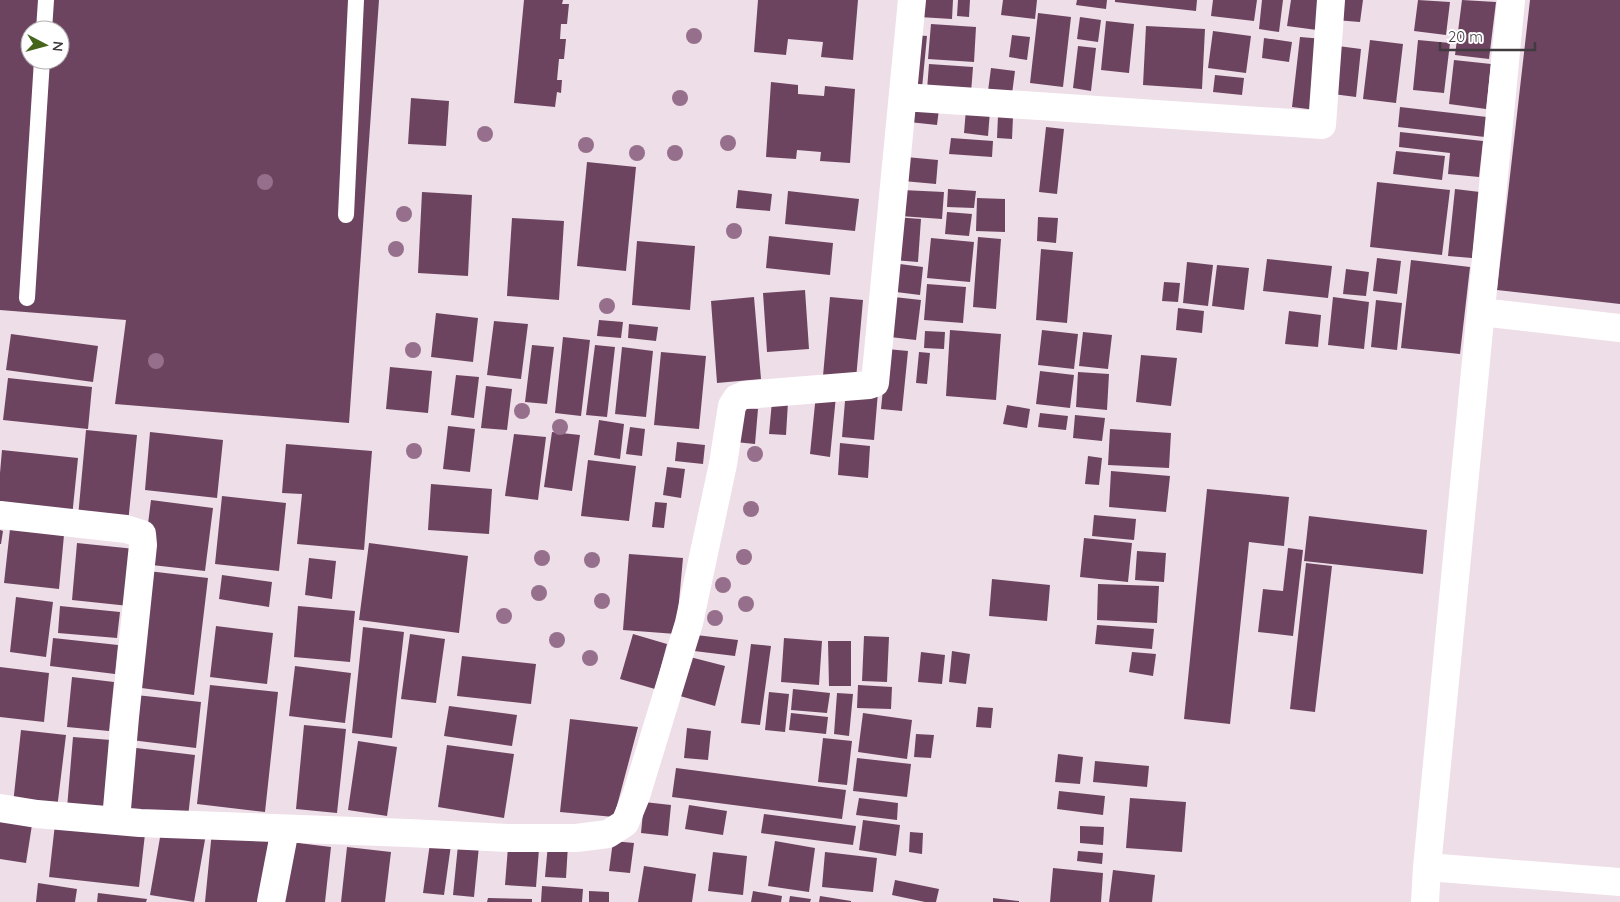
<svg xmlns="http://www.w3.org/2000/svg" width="1620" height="902" font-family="Quicksand,sans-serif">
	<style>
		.building { fill: #6d4460; fill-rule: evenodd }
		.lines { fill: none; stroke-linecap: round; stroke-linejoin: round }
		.service { stroke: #fff; stroke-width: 16 }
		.minor { stroke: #fff; stroke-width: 28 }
		.tree { fill: #956f8b }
	</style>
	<rect width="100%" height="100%" fill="#eedee8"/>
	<path class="building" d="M 0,0 L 379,0 L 349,423 L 115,404 L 126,320 L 0,310 ZM 30,30 L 60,30 L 60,60 L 30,60 Z
		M 524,0 L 563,0 L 562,4 L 569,4 L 567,24 L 561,24 L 560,39 L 566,39 L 564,59 L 559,59 L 557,80 L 562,80 L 561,93 L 557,92 L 555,107 L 514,103 Z
		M 758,0 L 858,0 L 853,60 L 821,57 L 823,42 L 788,39 L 786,55 L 754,52 Z
		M 920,0 L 953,0 L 952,19 L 919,17 Z
		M 958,0 L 970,0 L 969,17 L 957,16 Z
		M 1003,0 L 1037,0 L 1035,19 L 1001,15 Z
		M 1077,0 L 1107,0 L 1106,9 L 1076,5 Z
		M 1115,0 L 1197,0 L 1196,11 L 1115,2 Z
		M 1213,0 L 1257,0 L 1254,21 L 1211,16 Z
		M 1262,0 L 1283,0 L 1279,32 L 1259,29 Z
		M 1291,0 L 1321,0 L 1317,30 L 1287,26 Z
		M 1337,0 L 1363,0 L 1360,22 L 1335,20 Z
		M 1418,0 L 1450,2 L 1446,35 L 1414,31 Z
		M 1462,0 L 1496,2 L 1489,59 L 1455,55 Z
		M 1530,0 L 1620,0 L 1620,304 L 1497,290 Z
		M 1038,13 L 1071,17 L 1063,87 L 1030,83 Z
		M 1080,17 L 1101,20 L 1098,42 L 1077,39 Z
		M 1106,21 L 1134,24 L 1129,73 L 1101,70 Z
		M 931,24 L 976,27 L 974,62 L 928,59 Z
		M 1146,26 L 1205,29 L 1202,89 L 1143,85 Z
		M 1213,31 L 1251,36 L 1246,73 L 1208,68 Z
		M 914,35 L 927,36 L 922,88 L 909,87 Z
		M 1012,35 L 1030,37 L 1027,60 L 1009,57 Z
		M 1300,37 L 1324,39 L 1316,110 L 1292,107 Z
		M 1264,38 L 1292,42 L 1289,62 L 1262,58 Z
		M 1370,40 L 1403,44 L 1396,103 L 1363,99 Z
		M 1418,40 L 1450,43 L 1444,93 L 1413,90 Z
		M 1078,46 L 1096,48 L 1091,91 L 1073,88 Z
		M 1338,46 L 1361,49 L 1356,97 L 1333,94 Z
		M 1454,60 L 1491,64 L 1486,109 L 1449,104 Z
		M 929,64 L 973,67 L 971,93 L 927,90 Z
		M 991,68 L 1015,71 L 1012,94 L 988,91 Z
		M 1215,75 L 1244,78 L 1242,95 L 1213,92 Z
		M 771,82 L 798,85 L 798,94 L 824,96 L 825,86 L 855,89 L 850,163 L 820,161 L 821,152 L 797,150 L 796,159 L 766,157 Z
		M 411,98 L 449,101 L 446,146 L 408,144 Z
		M 910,106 L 939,109 L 937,125 L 909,122 Z
		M 1400,107 L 1487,117 L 1485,137 L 1398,127 Z
		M 966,109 L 990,111 L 988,136 L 964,133 Z
		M 998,116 L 1013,117 L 1012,139 L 997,138 Z
		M 1046,127 L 1064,129 L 1057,194 L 1039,192 Z
		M 1400,132 L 1483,141 L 1479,177 L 1448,174 L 1450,153 L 1399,147 Z
		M 951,138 L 993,141 L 992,157 L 949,154 Z
		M 1396,151 L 1445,156 L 1442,180 L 1393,174 Z
		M 906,157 L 938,160 L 936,184 L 903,181 Z
		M 587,162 L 636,167 L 626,271 L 577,266 Z
		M 1377,182 L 1450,190 L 1442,255 L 1370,247 Z
		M 948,189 L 976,191 L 974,208 L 947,207 Z
		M 1455,189 L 1480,192 L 1472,258 L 1448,256 Z
		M 738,190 L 772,194 L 770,211 L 736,208 Z
		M 902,190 L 944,192 L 942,219 L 900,216 Z
		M 788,191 L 859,199 L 855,231 L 785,224 Z
		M 422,192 L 472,195 L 468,276 L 418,273 Z
		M 977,198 L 1005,199 L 1005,232 L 976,231 Z
		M 947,212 L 972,214 L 969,236 L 945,234 Z
		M 895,217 L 921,219 L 918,262 L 893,260 Z
		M 1038,217 L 1058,218 L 1056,243 L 1037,241 Z
		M 512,218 L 564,221 L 559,300 L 507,296 Z
		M 769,236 L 833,243 L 830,275 L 766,268 Z
		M 978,237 L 1001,239 L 996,309 L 973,307 Z
		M 931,238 L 974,242 L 970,282 L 927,278 Z
		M 637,241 L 695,246 L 690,310 L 632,305 Z
		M 1041,249 L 1073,252 L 1067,323 L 1036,320 Z
		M 1377,258 L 1401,261 L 1397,294 L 1373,291 Z
		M 1267,259 L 1332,266 L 1328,298 L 1263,291 Z
		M 1411,260 L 1470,267 L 1460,354 L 1401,348 Z
		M 1187,262 L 1213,265 L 1208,306 L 1183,303 Z
		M 892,263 L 923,267 L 920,295 L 888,291 Z
		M 1217,265 L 1249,268 L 1244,310 L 1212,306 Z
		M 1346,269 L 1369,272 L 1366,296 L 1343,294 Z
		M 1164,282 L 1180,283 L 1178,302 L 1162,301 Z
		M 927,284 L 966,287 L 963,323 L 924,320 Z
		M 805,290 L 809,349 L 767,352 L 763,293 Z
		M 754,297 L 761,379 L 717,383 L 711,301 Z
		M 830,297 L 863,300 L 856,379 L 823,376 Z
		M 894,297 L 921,300 L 916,340 L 890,337 Z
		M 1333,297 L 1369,302 L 1364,349 L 1328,345 Z
		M 1376,300 L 1402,303 L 1397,350 L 1371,347 Z
		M 1178,308 L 1204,311 L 1202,333 L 1176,330 Z
		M 1289,311 L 1321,315 L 1318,347 L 1285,344 Z
		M 436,313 L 478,318 L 473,362 L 431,357 Z
		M 599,320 L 623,322 L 621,338 L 597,336 Z
		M 494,321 L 528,324 L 521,379 L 487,375 Z
		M 629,324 L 658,327 L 656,341 L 628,338 Z
		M 950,330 L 1001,334 L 996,400 L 946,396 Z
		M 1042,330 L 1078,334 L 1074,369 L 1038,365 Z
		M 925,331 L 945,332 L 944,349 L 924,348 Z
		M 1083,332 L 1112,335 L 1108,369 L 1079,366 Z
		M 11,334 L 98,346 L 93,382 L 6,370 Z
		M 563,337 L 590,340 L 581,416 L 555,413 Z
		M 532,345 L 554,347 L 547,404 L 525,402 Z
		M 595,345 L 615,347 L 607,417 L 586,415 Z
		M 622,347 L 653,351 L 646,417 L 615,414 Z
		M 887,349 L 908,351 L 902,411 L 881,409 Z
		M 661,352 L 706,356 L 699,429 L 654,425 Z
		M 919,352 L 930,353 L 927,384 L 916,383 Z
		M 1141,355 L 1177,358 L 1171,406 L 1136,402 Z
		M 390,367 L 432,371 L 428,413 L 386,409 Z
		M 1040,371 L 1074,375 L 1070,408 L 1036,404 Z
		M 1078,372 L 1109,374 L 1107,410 L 1076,407 Z
		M 456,375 L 479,377 L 474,418 L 451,415 Z
		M 8,378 L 92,387 L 88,429 L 3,420 Z
		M 486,386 L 512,389 L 507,430 L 481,428 Z
		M 846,389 L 878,392 L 874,440 L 842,437 Z
		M 816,394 L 836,396 L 830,457 L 810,454 Z
		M 772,401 L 788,402 L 786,435 L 769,434 Z
		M 1007,405 L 1030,409 L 1027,428 L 1003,424 Z
		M 738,408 L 758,409 L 755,444 L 735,442 Z
		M 1040,413 L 1068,416 L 1066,430 L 1038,427 Z
		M 1075,415 L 1105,418 L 1102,441 L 1073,438 Z
		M 599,420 L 624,424 L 620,459 L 594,455 Z
		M 448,426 L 475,429 L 470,472 L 443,469 Z
		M 630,427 L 645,429 L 642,456 L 626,454 Z
		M 1110,429 L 1171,433 L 1169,468 L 1108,465 Z
		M 86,430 L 137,435 L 128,523 L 78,517 Z
		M 150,432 L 223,440 L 217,498 L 145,490 Z
		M 552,432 L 580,435 L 572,491 L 544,487 Z
		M 514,434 L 546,437 L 538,500 L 505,496 Z
		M 677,442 L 705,445 L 703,464 L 675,461 Z
		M 840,443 L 870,446 L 868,478 L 838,475 Z
		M 286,444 L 372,451 L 364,550 L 297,544 L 302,494 L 282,493 Z
		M 2,450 L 78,458 L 72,517 L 0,510 L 0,473 Z
		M 1088,456 L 1102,458 L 1099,485 L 1085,484 Z
		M 588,460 L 636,466 L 629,521 L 581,516 Z
		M 667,467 L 685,469 L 681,498 L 663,495 Z
		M 1111,471 L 1170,476 L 1166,512 L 1109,507 Z
		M 431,484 L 492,489 L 489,534 L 428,530 Z
		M 1207,489 L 1289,497 L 1284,546 L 1249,542 L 1230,724 L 1184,719 Z
		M 222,496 L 286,503 L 279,571 L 215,564 Z
		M 151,500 L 213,508 L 205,571 L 143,564 Z
		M 655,502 L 667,503 L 664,528 L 652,527 Z
		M 1094,515 L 1136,519 L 1134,540 L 1092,536 Z
		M 1309,516 L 1427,530 L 1423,574 L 1304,561 Z
		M 10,529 L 64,535 L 59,589 L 4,583 Z
		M 0,530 L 3,531 L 1,544 L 0,544 Z
		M 1084,538 L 1132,543 L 1128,582 L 1080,577 Z
		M 77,543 L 135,549 L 129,606 L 72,600 Z
		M 369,543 L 468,556 L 459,633 L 359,620 Z
		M 1288,548 L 1303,550 L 1293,636 L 1258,632 L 1263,589 L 1283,591 Z
		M 1137,551 L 1166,553 L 1164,582 L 1135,580 Z
		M 629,554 L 683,558 L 676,634 L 623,630 Z
		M 309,558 L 336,561 L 332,599 L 305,595 Z
		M 1306,563 L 1332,566 L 1315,712 L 1290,709 Z
		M 148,571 L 208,578 L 194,695 L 134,687 Z
		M 222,575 L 272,582 L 269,607 L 219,599 Z
		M 992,579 L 1050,585 L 1047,621 L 989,616 Z
		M 1098,584 L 1159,586 L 1157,623 L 1097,620 Z
		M 16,597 L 53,602 L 46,657 L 10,652 Z
		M 60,606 L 120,612 L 117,638 L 58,633 Z
		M 298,606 L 355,611 L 350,662 L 294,657 Z
		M 1097,625 L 1154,629 L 1152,649 L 1095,644 Z
		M 216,626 L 273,633 L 267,684 L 210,677 Z
		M 363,627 L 404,632 L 392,738 L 352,733 Z
		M 410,634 L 445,639 L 436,703 L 401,699 Z
		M 633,634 L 667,644 L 655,689 L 620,679 Z
		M 696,635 L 738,640 L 735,656 L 694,651 Z
		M 864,636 L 889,637 L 887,682 L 862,681 Z
		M 53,638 L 118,645 L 115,674 L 50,666 Z
		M 784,638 L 822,641 L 819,685 L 781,682 Z
		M 828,641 L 851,641 L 851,686 L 829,686 Z
		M 751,644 L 771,646 L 760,725 L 741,723 Z
		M 952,651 L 970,654 L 966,684 L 949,682 Z
		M 921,652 L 945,655 L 942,684 L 918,682 Z
		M 1132,652 L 1156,654 L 1153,676 L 1129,672 Z
		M 462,656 L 536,664 L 531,704 L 457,696 Z
		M 690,657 L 725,666 L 715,706 L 680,696 Z
		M 295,666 L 351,673 L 345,723 L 289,716 Z
		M 0,667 L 49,673 L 44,722 L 0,717 Z
		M 72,677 L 114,682 L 109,731 L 67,727 Z
		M 210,685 L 278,692 L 265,812 L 197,804 Z
		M 858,685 L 892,687 L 891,709 L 857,708 Z
		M 793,689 L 830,693 L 827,713 L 791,710 Z
		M 769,692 L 789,694 L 785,732 L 765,730 Z
		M 837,693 L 853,694 L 849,736 L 834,734 Z
		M 136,695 L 201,702 L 196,748 L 131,740 Z
		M 449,706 L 517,715 L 512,746 L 444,736 Z
		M 978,707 L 993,708 L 991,728 L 976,727 Z
		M 791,713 L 828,717 L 826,734 L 789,730 Z
		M 863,713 L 912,720 L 907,759 L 858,752 Z
		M 570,719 L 638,727 L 614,817 L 560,812 Z
		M 304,725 L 346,729 L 337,813 L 296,809 Z
		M 687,728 L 711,731 L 708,760 L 684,758 Z
		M 21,730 L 66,735 L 57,809 L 13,804 Z
		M 916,734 L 934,735 L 931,758 L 914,757 Z
		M 73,737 L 111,740 L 105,811 L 67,808 Z
		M 823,738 L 852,741 L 847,785 L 818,782 Z
		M 358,741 L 397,747 L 387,816 L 348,810 Z
		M 447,745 L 514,754 L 504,818 L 438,807 Z
		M 128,747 L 195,755 L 188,817 L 120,808 Z
		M 1058,754 L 1083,757 L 1080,784 L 1055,782 Z
		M 857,758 L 911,764 L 907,797 L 853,791 Z
		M 1095,761 L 1149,766 L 1147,787 L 1093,782 Z
		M 676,768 L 846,790 L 842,819 L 672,797 Z
		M 1059,791 L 1105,796 L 1103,815 L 1057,809 Z
		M 859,798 L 898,803 L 897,820 L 856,815 Z
		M 1130,798 L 1186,802 L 1182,852 L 1126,848 Z
		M 644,802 L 671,805 L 668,836 L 641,833 Z
		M 689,805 L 727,811 L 723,835 L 685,829 Z
		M 764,814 L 856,826 L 853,845 L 761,833 Z
		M 0,820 L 32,825 L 26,863 L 0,859 Z
		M 863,820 L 900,825 L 896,856 L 859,850 Z
		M 55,824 L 145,834 L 139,887 L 49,877 Z
		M 162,826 L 206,834 L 194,902 L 150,895 Z
		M 1080,826 L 1104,827 L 1103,845 L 1080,843 Z
		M 212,831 L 269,836 L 263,902 L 205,902 Z
		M 910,832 L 923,833 L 922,854 L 909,852 Z
		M 613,841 L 634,843 L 630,873 L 609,871 Z
		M 775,841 L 815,848 L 809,892 L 768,886 Z
		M 290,842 L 331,847 L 325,902 L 284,902 Z
		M 430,843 L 451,845 L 444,895 L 423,893 Z
		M 548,844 L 568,845 L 566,878 L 545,877 Z
		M 458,845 L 479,846 L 474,897 L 453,895 Z
		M 347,847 L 391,852 L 385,902 L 341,902 Z
		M 508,847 L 539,849 L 536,887 L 505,885 Z
		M 1078,851 L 1103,853 L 1102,864 L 1077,861 Z
		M 713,852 L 747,856 L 743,895 L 708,891 Z
		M 825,852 L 877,858 L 873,892 L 822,887 Z
		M 644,866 L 696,874 L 692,902 L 638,902 Z
		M 1053,868 L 1103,873 L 1101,902 L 1050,902 Z
		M 1113,870 L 1155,875 L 1152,902 L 1109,902 Z
		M 895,880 L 939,889 L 936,902 L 925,902 L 892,895 Z
		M 38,883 L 77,889 L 75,902 L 36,902 Z
		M 542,886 L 583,889 L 582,902 L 541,902 Z
		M 589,891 L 609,892 L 609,902 L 589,902 Z
		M 753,891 L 782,896 L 781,902 L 751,902 Z
		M 98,893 L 147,899 L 146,902 L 97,902 Z
		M 790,896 L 811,899 L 810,902 L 789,902 Z
		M 820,896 L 851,901 L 851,902 L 819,902 Z
		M 488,898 L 532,899 L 532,902 L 487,902 Z
		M 993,898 L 1019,901 L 1019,902 L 993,902 Z"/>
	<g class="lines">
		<path class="service" d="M 44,30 L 46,0
			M 346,215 L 356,0
			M 27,298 L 42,60"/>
		<path class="minor" d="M 903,97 L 1322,125 L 1331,0
			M 1481,312 L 1620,328
			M 0,515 L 126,529 L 142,534 L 143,545 L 125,717 L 116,820
			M 0,808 L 37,814 L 140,823 L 408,833 L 508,838 L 576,838 L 608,834 L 625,823 L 636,796 L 689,623 L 723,464 L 732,406 L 737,398 L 745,395 L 869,385 L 875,383 L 912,0
			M 1427,867 L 1511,0
			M 271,902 L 285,829
			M 1425,902 L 1427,867 L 1620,882"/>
	</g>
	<g class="tree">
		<circle cx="694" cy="36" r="8"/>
		<circle cx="680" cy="98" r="8"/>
		<circle cx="485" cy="134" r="8"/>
		<circle cx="728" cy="143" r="8"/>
		<circle cx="586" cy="145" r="8"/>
		<circle cx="637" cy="153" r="8"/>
		<circle cx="675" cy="153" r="8"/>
		<circle cx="265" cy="182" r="8"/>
		<circle cx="404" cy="214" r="8"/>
		<circle cx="734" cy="231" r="8"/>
		<circle cx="396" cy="249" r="8"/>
		<circle cx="607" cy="306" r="8"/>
		<circle cx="413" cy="350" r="8"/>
		<circle cx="156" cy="361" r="8"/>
		<circle cx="522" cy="411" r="8"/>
		<circle cx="560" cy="427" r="8"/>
		<circle cx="414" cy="451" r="8"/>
		<circle cx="755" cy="454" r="8"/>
		<circle cx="751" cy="509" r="8"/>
		<circle cx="744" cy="557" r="8"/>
		<circle cx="542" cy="558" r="8"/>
		<circle cx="592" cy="560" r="8"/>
		<circle cx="723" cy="585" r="8"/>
		<circle cx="539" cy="593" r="8"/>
		<circle cx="602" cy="601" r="8"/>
		<circle cx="746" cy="604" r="8"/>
		<circle cx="504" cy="616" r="8"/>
		<circle cx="715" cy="618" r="8"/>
		<circle cx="557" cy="640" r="8"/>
		<circle cx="590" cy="658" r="8"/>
	</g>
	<g transform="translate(45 45) rotate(96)"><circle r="24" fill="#ffffff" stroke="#b3b0b2"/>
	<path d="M0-4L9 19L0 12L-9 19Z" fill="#47651a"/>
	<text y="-8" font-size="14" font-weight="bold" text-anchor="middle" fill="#413a3e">N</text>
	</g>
	<path d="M1440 42v8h95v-8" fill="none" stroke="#413a3e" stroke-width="2.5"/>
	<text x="1448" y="42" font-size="15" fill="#413a3e" stroke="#ffffff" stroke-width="4" paint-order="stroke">20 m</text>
</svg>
